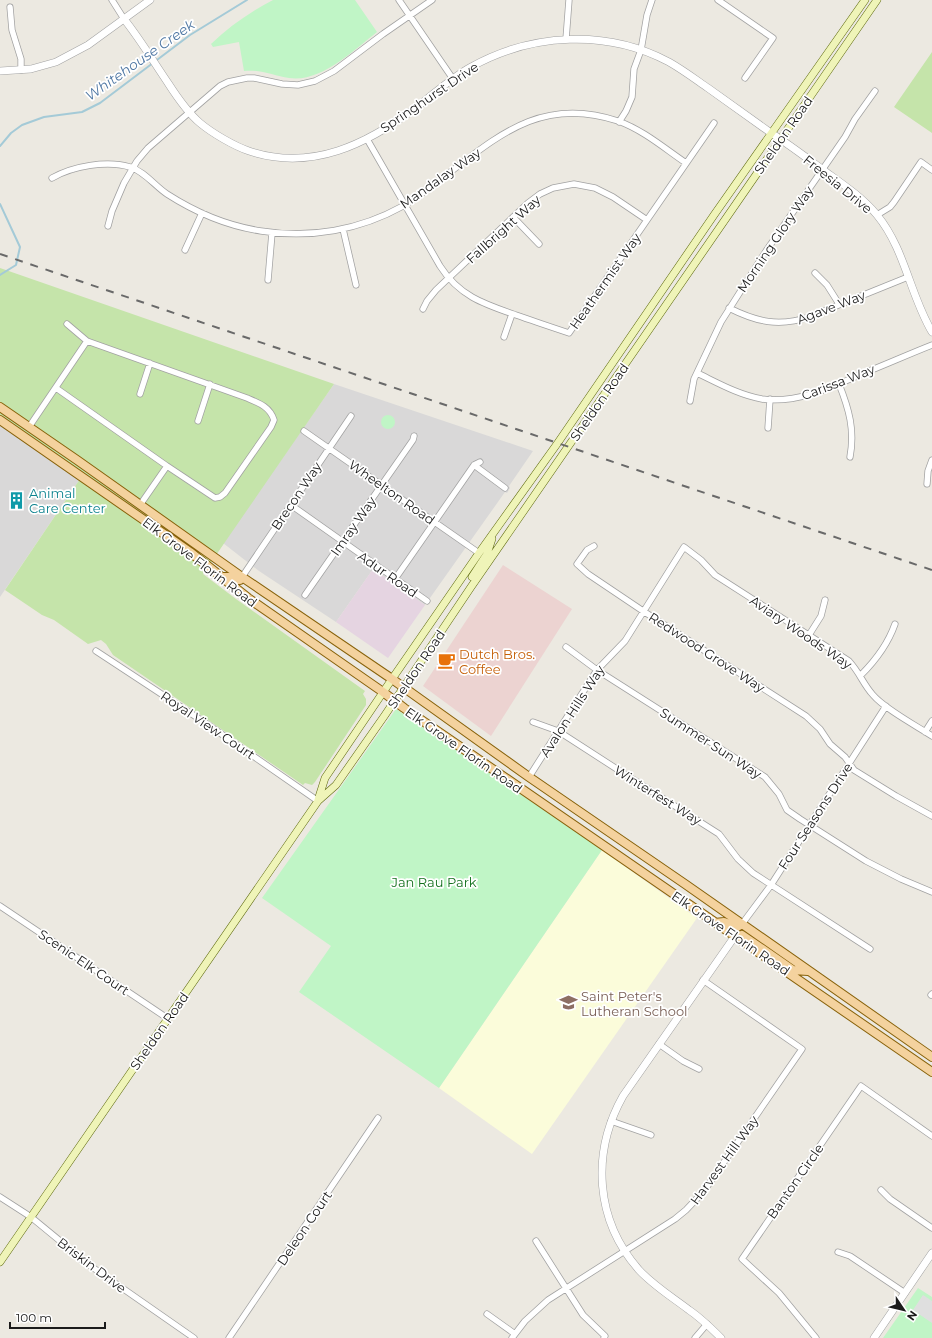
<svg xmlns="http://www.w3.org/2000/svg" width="932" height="1338" font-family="Montserrat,sans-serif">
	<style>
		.residential { fill: #d9d8d8 }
		.commercial { fill: #ecd3d1 }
		.industrial { fill: #e5d4e1 }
		.education { fill: #fbfcda }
		.grass { fill: #c5e4aa }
		.park { fill: #c0f5c6 }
		.parking { fill: #dfdfdf }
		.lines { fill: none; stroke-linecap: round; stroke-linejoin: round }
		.stream { stroke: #a4cad7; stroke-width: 2 }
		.minor-casing { stroke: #a2a2a2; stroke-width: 7 }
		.tertiary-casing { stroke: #a2a2a2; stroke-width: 8 }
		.secondary-casing { stroke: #5c680c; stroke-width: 8 }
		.primary-casing { stroke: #88620a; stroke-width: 10 }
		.minor { stroke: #fff; stroke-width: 5.5 }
		.tertiary { stroke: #fff; stroke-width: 7 }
		.secondary { stroke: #eff4b8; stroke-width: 7 }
		.primary { stroke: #f4d29e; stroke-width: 8 }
		.rail { stroke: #696969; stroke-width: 2; stroke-dasharray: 8 8; stroke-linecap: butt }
		.labels { text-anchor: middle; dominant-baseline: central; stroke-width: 3.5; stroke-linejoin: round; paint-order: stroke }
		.street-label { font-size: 13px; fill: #1b1b1b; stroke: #fff }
		.culture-label { font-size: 13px; fill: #0d838f; stroke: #fff; text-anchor: start }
		.food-label { font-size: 13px; fill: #c56008; stroke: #fff; text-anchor: start }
		.park-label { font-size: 13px; fill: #13701d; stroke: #fff }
		.education-label { font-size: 13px; fill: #785e54; stroke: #fff; text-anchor: start }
		.water-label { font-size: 14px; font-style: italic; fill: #4f77a3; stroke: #fff }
	</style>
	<rect width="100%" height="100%" fill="#ece9e1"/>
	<path class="residential" d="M 334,384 L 533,451 L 509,486 L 510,488 L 507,493 L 505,492 L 425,605 L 373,569 L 336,622 L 259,571 L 223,543 Z
		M 0,424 L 80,479 L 0,597 Z"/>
	<path class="commercial" d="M 503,565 L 572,609 L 491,736 L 423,686 Z"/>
	<path class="industrial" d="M 373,569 L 425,605 L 388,658 L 336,622 Z"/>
	<path class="education" d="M 602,850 L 697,918 L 532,1154 L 439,1088 Z"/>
	<path class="grass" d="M 932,52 L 932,133 L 894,107 Z
		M 0,268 L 334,384 L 203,574 L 236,599 L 365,691 L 363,694 L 366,699 L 366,705 L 315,782 L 312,785 L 305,783 L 303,785 L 113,655 L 106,644 L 101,640 L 88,644 L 54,620 L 42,615 L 5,590 L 80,479 L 0,424 Z"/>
	<path class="park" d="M 273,0 L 355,0 L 377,32 C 355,49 321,83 289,78 C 274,76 260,69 244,71 L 239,42 L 213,47 L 211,44 C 230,26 250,12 273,0 Z
		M381 422a7 7 0 1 1 14 0a7 7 0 1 1-14 0Z
		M 396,709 L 602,850 L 439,1088 L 299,992 L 331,946 L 262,898 Z
		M 918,1288 L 932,1297 L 932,1338 L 883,1338 Z"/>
	<path class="parking" d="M 923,1295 L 932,1301 L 932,1323 L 913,1310 Z"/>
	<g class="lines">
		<path class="stream" d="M 0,146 L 11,133 L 22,125 L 44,117 L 82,112 L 100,103 L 190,35 L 247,0
			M 0,204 L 20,247 L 16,265 L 0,275"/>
		<defs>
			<path id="minor" d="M 112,0 L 124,19
				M 399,0 L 453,79
				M 718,0 L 773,38 L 745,78
				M 10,7 L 12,30 L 21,59 L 21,70
				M 566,39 L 569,0
				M 619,122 L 626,111 L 632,97 L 634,69 L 641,50 L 647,15 L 652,0
				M 367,139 L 440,266 C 459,296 484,304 516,315 C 533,321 551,327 569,333 L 714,123
				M 52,178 C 73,166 107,160 130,167 C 144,171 155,186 167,194 C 195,212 228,226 261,231 C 310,239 360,230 403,206 C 412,201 421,194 429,188 C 490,144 535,93 618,121 C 643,130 664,148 686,163
				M 877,215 L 890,207 L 894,202 L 921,162 L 932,170
				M 513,217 L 539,244
				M 108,226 L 112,211 L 124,183 L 137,161 L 148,148 L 220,86 L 228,82 L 247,78 L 254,78 L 282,84 L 298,85 L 315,81 L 334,71 L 383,34 L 432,0
				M 343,229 L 356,285
				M 185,250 L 202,213
				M 815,273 L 827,285 L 839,304
				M 268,280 L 272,233
				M 729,308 C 757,322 779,327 809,317 L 908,277
				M 423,309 L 427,301 L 436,290 L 528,203 L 540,194 L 553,188 L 574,184 L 595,188 L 613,197 L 647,220
				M 504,337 L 512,314
				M 697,373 C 718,383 739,395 762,399 C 798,404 832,387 864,373 C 887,364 909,354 932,345
				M 839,384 C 849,409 855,430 850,457
				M 56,388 L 167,466 L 215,498 L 220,497 L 225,493 L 271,427 L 274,420 C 270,407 259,403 247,398 L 87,341
				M 140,394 L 150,363
				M 690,401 L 694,379 L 721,322 L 766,251 L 845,137 L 855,119 L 875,91
				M 198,421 L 210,384
				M 29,427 L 87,341 L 67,324
				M 768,428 L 770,399
				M 304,431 L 479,553
				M 474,465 L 505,488
				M 927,484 L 928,471 L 932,460
				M 140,505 L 167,466
				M 291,505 L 427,601
				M 594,546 L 587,550 L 577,564 L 588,574 L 643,611 L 806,716 L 820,729 L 830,744 L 845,757 L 854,770 L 896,796 L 932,816
				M 242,577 L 351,416
				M 395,579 L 474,465 L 480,462
				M 305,595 L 413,440 L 414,436
				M 809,635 L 821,616 L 825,600
				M 566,647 L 597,670 L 765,777 L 779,794 L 787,810 L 800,819 L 866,861 L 901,879 L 932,892
				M 96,651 L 207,724 L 318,801
				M 861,675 C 876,660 888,644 895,624
				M 533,722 L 558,731 L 623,773 L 719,834 L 738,859 L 753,873 L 870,949
				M 925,732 L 932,721
				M 529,777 L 597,670 L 625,641 L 684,547 L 701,560 L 715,575 L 849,661 C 860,673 863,684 873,695 C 885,709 915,725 932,736
				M 0,906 L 167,1018
				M 742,924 L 771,885 L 886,706
				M 931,995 L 932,994
				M 659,1044 L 683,1061 L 699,1069
				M 611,1121 L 651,1135
				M 881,1190 L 890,1199 L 932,1228
				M 0,1197 L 31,1217 L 59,1240 L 82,1260 L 194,1338
				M 536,1241 L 583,1315 L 605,1336 L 604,1338
				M 838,1252 L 850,1256 L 905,1293
				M 487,1314 L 515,1334
				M 229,1338 L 378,1118
				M 512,1338 L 525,1321 L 548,1300 L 675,1219 L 686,1210 L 704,1191 L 802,1049 L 703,980
				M 695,1338 L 707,1324
				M 816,1338 L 779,1293 L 742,1259 L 861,1086 L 932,1136"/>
			<path id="tertiary" d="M 124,19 C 140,39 153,61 168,83 C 177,97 187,112 200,123 C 212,133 234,146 249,151 C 312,172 367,144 417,107 C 435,93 451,78 471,67 C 532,33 607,29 669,62 C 683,70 695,79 708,88 C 729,103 750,118 771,133 C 790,145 808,159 826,172 C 844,185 863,198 877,215 C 905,249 910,295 932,332
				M 0,71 L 31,69 L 56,62 L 88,45 L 150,0
				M 721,1338 C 711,1328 701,1318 689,1310 C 672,1297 654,1286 639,1270 C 595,1220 591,1153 623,1096 L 735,936
				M 874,1338 L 932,1253"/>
			<path id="secondary" d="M 472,577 L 487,554 L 492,539
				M 318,800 L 325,778 L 392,679 L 479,553 L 557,444 L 714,215 L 865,0
				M 0,1262 L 318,801 L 336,785 L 385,715 L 471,587 L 877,0"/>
			<path id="primary" d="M 0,407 L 77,460 L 242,577 L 392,679 L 529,777 L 685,884 L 932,1057
				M 0,420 L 190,552 L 248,598 L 383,692 L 404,708 L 932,1072
				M 222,577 L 229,577 L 235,580 L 240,580 L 242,577
				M 715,923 L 724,922 L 737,927 L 742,924
				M 742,935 L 793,970 L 808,971"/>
		</defs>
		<use href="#minor" class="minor-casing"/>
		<use href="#tertiary" class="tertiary-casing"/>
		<use href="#secondary" class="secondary-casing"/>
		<use href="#primary" class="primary-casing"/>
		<use href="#minor" class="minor"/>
		<use href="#tertiary" class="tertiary"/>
		<use href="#secondary" class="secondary"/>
		<use href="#primary" class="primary"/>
		<path class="rail" d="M 0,254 L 932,570"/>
	</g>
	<defs>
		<symbol id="building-bare" viewBox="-9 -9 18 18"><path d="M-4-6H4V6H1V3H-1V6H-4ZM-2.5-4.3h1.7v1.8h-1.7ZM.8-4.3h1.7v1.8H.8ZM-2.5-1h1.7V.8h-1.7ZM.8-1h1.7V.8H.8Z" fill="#0f9aa8" stroke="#fff" stroke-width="2.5" paint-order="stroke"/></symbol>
		<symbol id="cafe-bare" viewBox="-9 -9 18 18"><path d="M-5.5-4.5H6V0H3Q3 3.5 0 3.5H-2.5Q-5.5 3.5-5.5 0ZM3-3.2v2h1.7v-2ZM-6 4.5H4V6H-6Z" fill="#e8710a" stroke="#fff" stroke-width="2.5" paint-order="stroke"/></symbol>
		<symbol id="school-bare" viewBox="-9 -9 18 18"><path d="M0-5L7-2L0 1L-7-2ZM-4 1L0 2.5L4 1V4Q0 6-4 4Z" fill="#8d6e63" stroke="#fff" stroke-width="2.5" paint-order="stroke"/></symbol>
	</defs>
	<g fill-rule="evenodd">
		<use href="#building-bare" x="4" y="488" width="25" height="25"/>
		<use href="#cafe-bare" x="434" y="648" width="25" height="25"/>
		<use href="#school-bare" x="556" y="990" width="25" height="25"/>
	</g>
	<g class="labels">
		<g class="street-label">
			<text transform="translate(429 97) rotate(-34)">Springhurst Drive</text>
			<text transform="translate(783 135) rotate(-55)">Sheldon Road</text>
			<text transform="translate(440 178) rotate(-35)">Mandalay Way</text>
			<text transform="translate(838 184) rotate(39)">Freesia Drive</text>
			<text transform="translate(503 229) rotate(-42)">Fallbright Way</text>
			<text transform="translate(775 239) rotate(-56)">Morning Glory Way</text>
			<text transform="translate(605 281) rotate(-55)">Heathermist Way</text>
			<text transform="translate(831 307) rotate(-21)">Agave Way</text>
			<text transform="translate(838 382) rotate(-21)">Carissa Way</text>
			<text transform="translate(599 402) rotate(-55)">Sheldon Road</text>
			<text transform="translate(392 492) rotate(35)">Wheelton Road</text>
			<text transform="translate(296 496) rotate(-56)">Brecon Way</text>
			<text transform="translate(353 526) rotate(-55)">Imray Way</text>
			<text transform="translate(200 562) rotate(37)">Elk Grove Florin Road</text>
			<text transform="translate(388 574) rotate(35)">Adur Road</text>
			<text transform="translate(801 632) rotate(34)">Aviary Woods Way</text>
			<text transform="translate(707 652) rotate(33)">Redwood Grove Way</text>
			<text transform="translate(416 669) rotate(-56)">Sheldon Road</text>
			<text transform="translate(572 711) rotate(-57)">Avalon Hills Way</text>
			<text transform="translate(208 725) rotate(34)">Royal View Court</text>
			<text transform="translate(711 743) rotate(33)">Summer Sun Way</text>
			<text transform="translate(464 750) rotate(35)">Elk Grove Florin Road</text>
			<text transform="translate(658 795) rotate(32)">Winterfest Way</text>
			<text transform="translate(815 816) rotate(-57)">Four Seasons Drive</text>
			<text transform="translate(731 933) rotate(34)">Elk Grove Florin Road</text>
			<text transform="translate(84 962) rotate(34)">Scenic Elk Court</text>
			<text transform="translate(159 1031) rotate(-55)">Sheldon Road</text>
			<text transform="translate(724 1160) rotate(-54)">Harvest Hill Way</text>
			<text transform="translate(795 1181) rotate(-55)">Banton Circle</text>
			<text transform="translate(304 1228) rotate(-56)">Deleon Court</text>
			<text transform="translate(92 1265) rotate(37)">Briskin Drive</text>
		</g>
		<g class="culture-label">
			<text x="29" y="493">Animal<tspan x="29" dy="15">Care Center</tspan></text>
		</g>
		<g class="food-label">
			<text x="459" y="654">Dutch Bros.<tspan x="459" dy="15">Coffee</tspan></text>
		</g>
		<g class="park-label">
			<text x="434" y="882">Jan Rau Park</text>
		</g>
		<g class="education-label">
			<text x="581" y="996">Saint Peter's<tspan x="581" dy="15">Lutheran School</tspan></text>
		</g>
		<g class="water-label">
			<text transform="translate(140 60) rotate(-35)">Whitehouse Creek</text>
		</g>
	</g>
	<g transform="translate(904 1310) rotate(125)" stroke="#ffffff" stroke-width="3" paint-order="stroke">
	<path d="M0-3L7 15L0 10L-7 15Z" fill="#1b1b1b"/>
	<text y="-6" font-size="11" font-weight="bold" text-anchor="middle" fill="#1b1b1b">N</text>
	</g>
	<path d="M10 1322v6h95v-6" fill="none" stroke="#1b1b1b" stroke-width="2"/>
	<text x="16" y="1322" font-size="12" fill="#1b1b1b" stroke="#ffffff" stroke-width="3" paint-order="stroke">100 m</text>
</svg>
